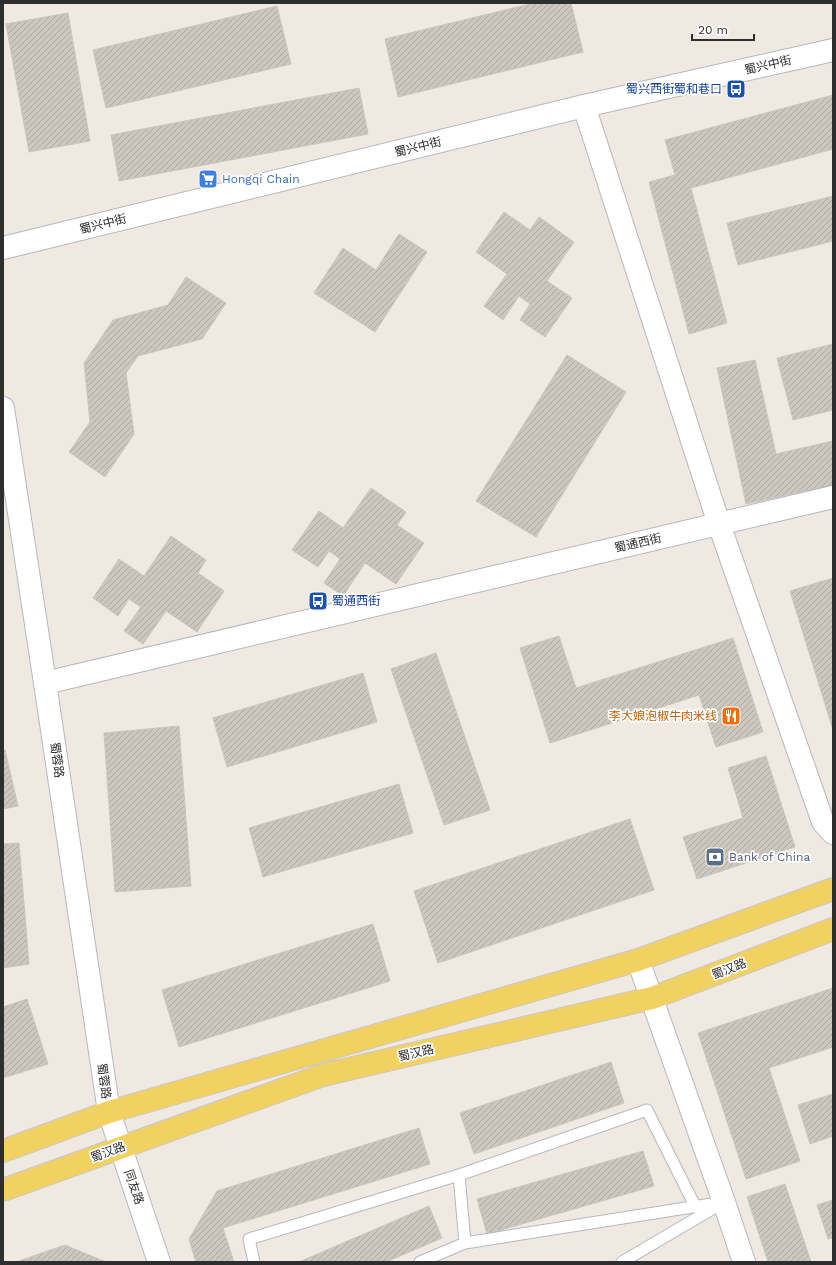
<svg xmlns="http://www.w3.org/2000/svg" width="836" height="1265" font-family="'Work Sans','Noto Sans SC',sans-serif">
	<style>
		.building { fill: url(#building-hatch); stroke: #cbc5ba }
		.lines { fill: none; stroke-linecap: round; stroke-linejoin: round }
		.service-casing { stroke: #b4b7c1; stroke-width: 13 }
		.minor-casing { stroke: #b4b7c1; stroke-width: 24 }
		.tertiary-casing { stroke: #b4b7c1; stroke-width: 24 }
		.primary-casing { stroke: #c9c9c9; stroke-width: 24 }
		.service { stroke: #fff; stroke-width: 11 }
		.minor { stroke: #fff; stroke-width: 22 }
		.tertiary { stroke: #fff; stroke-width: 22 }
		.primary { stroke: #f2d163; stroke-width: 22 }
		.labels { text-anchor: middle; dominant-baseline: central; stroke-width: 3.5; stroke-linejoin: round; paint-order: stroke }
		.street-label { font-size: 12px; fill: #2e2e2e; stroke: #fff }
		.transit-label { font-size: 12px; fill: #164399; stroke: #fff; text-anchor: end }
		.shop-label { font-size: 12px; fill: #366cbe; stroke: #fff; text-anchor: start }
		.food-label { font-size: 12px; fill: #c56008; stroke: #fff; text-anchor: end }
		.service-label { font-size: 12px; fill: #4e5e75; stroke: #fff; text-anchor: start }
	</style>
	<defs>
		<pattern id="building-hatch" width="6" height="6" patternUnits="userSpaceOnUse"><rect width="6" height="6" fill="#cbc7bf"/><path d="M-1 1l2-2M0 6l6-6M5 7l2-2" fill="none" stroke="#afaba4"/></pattern>
	</defs>
	<rect width="100%" height="100%" fill="#efe9e1"/>
	<path class="building" d="M 534,3 L 571,3 L 583,52 L 398,97 L 385,39 Z
		M 277,6 L 291,64 L 106,108 L 93,50 Z
		M 68,13 L 90,141 L 29,152 L 6,24 Z
		M 359,88 L 368,134 L 119,181 L 111,135 Z
		M 833,95 L 833,149 L 691,188 L 727,323 L 689,334 L 649,182 L 675,175 L 665,140 Z
		M 833,196 L 833,241 L 738,265 L 727,223 Z
		M 504,212 L 530,230 L 539,217 L 574,242 L 547,281 L 572,298 L 545,337 L 520,320 L 530,304 L 519,296 L 503,320 L 484,306 L 507,274 L 476,252 Z
		M 399,234 L 427,252 L 375,332 L 314,293 L 343,248 L 376,270 Z
		M 186,277 L 226,303 L 202,339 L 138,356 L 126,373 L 134,434 L 105,477 L 69,452 L 90,422 L 84,363 L 113,320 L 168,305 Z
		M 833,344 L 833,410 L 793,420 L 777,358 Z
		M 567,355 L 626,392 L 536,537 L 476,501 Z
		M 755,360 L 776,454 L 833,441 L 833,485 L 746,504 L 717,368 Z
		M 371,488 L 406,512 L 397,525 L 424,543 L 396,584 L 365,563 L 343,596 L 324,583 L 340,559 L 329,551 L 318,567 L 292,550 L 319,511 L 343,528 Z
		M 171,536 L 206,560 L 198,573 L 224,591 L 197,632 L 166,611 L 143,644 L 124,631 L 141,607 L 129,599 L 118,616 L 93,598 L 119,559 L 144,576 Z
		M 833,578 L 833,730 L 790,591 Z
		M 559,636 L 576,688 L 733,638 L 763,732 L 716,747 L 699,695 L 550,743 L 520,648 Z
		M 436,653 L 490,810 L 444,825 L 391,669 Z
		M 363,673 L 377,722 L 227,767 L 213,718 Z
		M 179,726 L 191,886 L 115,892 L 104,733 Z
		M 3,750 L 5,750 L 18,806 L 3,809 Z
		M 766,756 L 795,847 L 697,879 L 683,837 L 743,818 L 728,768 Z
		M 399,784 L 413,833 L 263,877 L 249,828 Z
		M 630,819 L 654,890 L 438,963 L 414,891 Z
		M 19,843 L 29,964 L 3,968 L 3,844 Z
		M 373,924 L 390,981 L 179,1047 L 162,990 Z
		M 833,988 L 833,1047 L 769,1068 L 800,1161 L 746,1179 L 698,1033 Z
		M 27,999 L 48,1064 L 3,1078 L 3,1007 Z
		M 611,1062 L 624,1103 L 474,1154 L 460,1113 Z
		M 833,1094 L 833,1136 L 810,1144 L 798,1105 Z
		M 419,1128 L 430,1164 L 223,1228 L 234,1262 L 196,1262 L 189,1239 L 217,1191 Z
		M 643,1151 L 654,1186 L 487,1234 L 477,1199 Z
		M 785,1184 L 811,1262 L 768,1262 L 747,1197 Z
		M 833,1200 L 833,1238 L 828,1239 L 817,1205 Z
		M 429,1206 L 442,1238 L 386,1262 L 299,1262 Z
		M 65,1245 L 106,1262 L 16,1262 Z"/>
	<g class="lines">
		<defs>
			<path id="service" d="M 465,1243 L 459,1175 L 647,1110 L 695,1206
				M 254,1262 L 249,1239 L 459,1175
				M 420,1262 L 465,1243 L 724,1202 L 622,1262"/>
			<path id="minor" d="M 584,106 L 719,524 L 823,822 L 833,833
				M 45,683 L 833,497
				M 638,960 L 724,1202 L 744,1262
				M 109,1112 L 159,1262"/>
			<path id="tertiary" d="M 3,248 L 584,106 L 833,50
				M 3,408 L 45,683 L 109,1112"/>
			<path id="primary" d="M 3,1151 L 109,1112 L 638,960 L 833,889
				M 3,1190 L 323,1075 L 652,998 L 833,929"/>
		</defs>
		<use href="#service" class="service-casing"/>
		<use href="#minor" class="minor-casing"/>
		<use href="#tertiary" class="tertiary-casing"/>
		<use href="#primary" class="primary-casing"/>
		<use href="#service" class="service"/>
		<use href="#minor" class="minor"/>
		<use href="#tertiary" class="tertiary"/>
		<use href="#primary" class="primary"/>
	</g>
	<defs>
		<symbol id="bus-square" viewBox="-11 -11 22 22"><rect x="-9" y="-9" width="18" height="18" rx="4" fill="#1a4fb4" stroke="#fff"/><path d="M-5-6H5V4H4V6H2V4H-2V6H-4V4H-5ZM-3.5-4V0h7V-4ZM-3.5 1.2v1.5H-2V1.2ZM2 1.2v1.5H3.5V1.2Z" fill="#fff"/></symbol>
		<symbol id="supermarket-square" viewBox="-11 -11 22 22"><rect x="-9" y="-9" width="18" height="18" rx="4" fill="#3f7fe0" stroke="#fff"/><path d="M-6-5.5h2.5l.6 2H6L4.5 2H-2.5L-4.4-4H-6ZM-1.5 3.2a1.3 1.3 0 1 0 .1 0ZM3 3.2a1.3 1.3 0 1 0 .1 0Z" fill="#fff"/></symbol>
		<symbol id="restaurant-square" viewBox="-11 -11 22 22"><rect x="-9" y="-9" width="18" height="18" rx="4" fill="#e8710a" stroke="#fff"/><path d="M-5-6h1v4h1v-4h1v4h1v-4h1v5L-1.5 .5V6h-2V.5L-5-1ZM5-6V6H3V1.5H1.5Q1.5-4 5-6Z" fill="#fff"/></symbol>
		<symbol id="bank-square" viewBox="-11 -11 22 22"><rect x="-9" y="-9" width="18" height="18" rx="4" fill="#5c6f8a" stroke="#fff"/><path d="M-6-4H6V4H-6ZM0-2.3a2.3 2.3 0 1 0 0 4.6a2.3 2.3 0 1 0 0-4.6Z" fill="#fff"/></symbol>
	</defs>
	<g fill-rule="evenodd">
		<use href="#bus-square" x="725" y="78" width="22" height="22"/>
		<use href="#supermarket-square" x="197" y="168" width="22" height="22"/>
		<use href="#bus-square" x="307" y="590" width="22" height="22"/>
		<use href="#restaurant-square" x="720" y="705" width="22" height="22"/>
		<use href="#bank-square" x="704" y="846" width="22" height="22"/>
	</g>
	<g class="labels">
		<g class="street-label">
			<text transform="translate(768 65) rotate(-13)">蜀兴中街</text>
			<text transform="translate(418 147) rotate(-14)">蜀兴中街</text>
			<text transform="translate(103 224) rotate(-14)">蜀兴中街</text>
			<text transform="translate(638 543) rotate(-13)">蜀通西街</text>
			<text transform="translate(57 760) rotate(82)">蜀蓉路</text>
			<text transform="translate(729 969) rotate(-21)">蜀汉路</text>
			<text transform="translate(416 1053) rotate(-13)">蜀汉路</text>
			<text transform="translate(104 1081) rotate(82)">蜀蓉路</text>
			<text transform="translate(108 1152) rotate(-20)">蜀汉路</text>
			<text transform="translate(134 1187) rotate(71)">同友路</text>
		</g>
		<g class="transit-label">
			<text x="722" y="89">蜀兴西街蜀和巷口</text>
			<text x="332" y="601" text-anchor="start">蜀通西街</text>
		</g>
		<g class="shop-label">
			<text x="222" y="179">Hongqi Chain</text>
		</g>
		<g class="food-label">
			<text x="717" y="716">李大娘泡椒牛肉米线</text>
		</g>
		<g class="service-label">
			<text x="729" y="857">Bank of China</text>
		</g>
	</g>
	<rect width="836" height="1265" fill="none" stroke="#2e2e2e" stroke-width="8"/>
	<path d="M692 34v6h62v-6" fill="none" stroke="#2e2e2e" stroke-width="2"/>
	<text x="698" y="34" font-size="12" fill="#2e2e2e" stroke="#ffffff" stroke-width="3" paint-order="stroke">20 m</text>
</svg>
